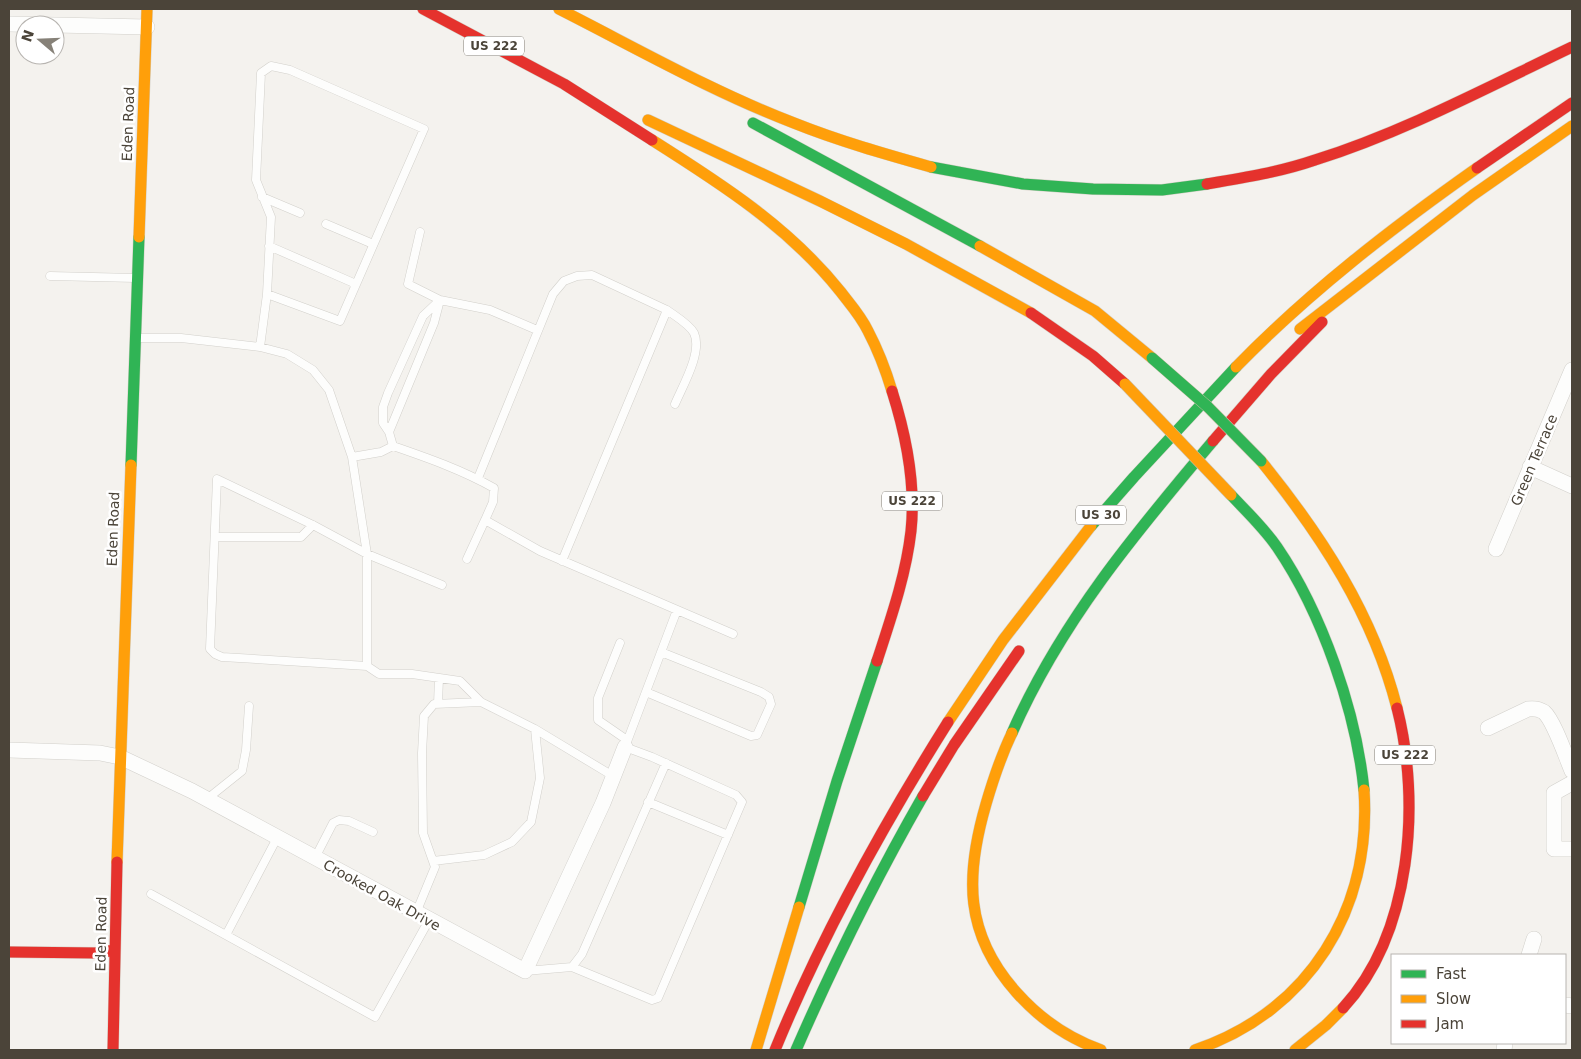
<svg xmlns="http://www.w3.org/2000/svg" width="1581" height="1059" font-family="'DejaVu Sans',sans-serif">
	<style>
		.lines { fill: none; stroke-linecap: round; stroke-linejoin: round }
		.lane-casing { stroke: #d2d0cb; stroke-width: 9 }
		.street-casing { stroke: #d2d0cb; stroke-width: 16 }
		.fast-casing { stroke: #d3cfc5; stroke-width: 12 }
		.slow-casing { stroke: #d3cfc5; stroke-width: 12 }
		.jam-casing { stroke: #d3cfc5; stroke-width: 12 }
		.lane { stroke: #fdfdfc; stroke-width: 8 }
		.street { stroke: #fdfdfc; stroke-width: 15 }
		.fast { stroke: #30b455; stroke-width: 11 }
		.slow { stroke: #ff9f0a; stroke-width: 11 }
		.jam { stroke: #e5322d; stroke-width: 11 }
		.fast-bridge-casing { stroke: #ccbfa9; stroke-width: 12; stroke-linecap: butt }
		.slow-bridge-casing { stroke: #ccbfa9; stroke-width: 12; stroke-linecap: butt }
		.fast-bridge { stroke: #30b455; stroke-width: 11 }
		.slow-bridge { stroke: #ff9f0a; stroke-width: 11 }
		.labels { text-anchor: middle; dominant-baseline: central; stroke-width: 5; stroke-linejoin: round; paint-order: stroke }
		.shield { fill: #fff; stroke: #817c74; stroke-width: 1 }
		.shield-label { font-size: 12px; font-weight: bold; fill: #4b4439 }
		.street-label { font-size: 14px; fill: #4b4439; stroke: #fff }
	</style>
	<rect width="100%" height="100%" fill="#f4f2ee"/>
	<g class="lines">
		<defs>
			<path id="lane" d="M 262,197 L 300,213
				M 326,224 L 373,244
				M 420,232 L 408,284 L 440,300 L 490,310 L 537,330
				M 269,246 L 356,284
				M 50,276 L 136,278
				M 667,310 C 675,316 689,324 694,333 C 703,352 682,387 675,404
				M 138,338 L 181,338 L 260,347 L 287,354 L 313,370 L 329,390 L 352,457 L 367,554 L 367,666 L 222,657 L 215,654 L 210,649 L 217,479 L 313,525 L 367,554 L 442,585
				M 260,347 L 267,294 L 271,217 L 256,180 L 261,73 L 271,66 L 290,70 L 424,129 L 340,321 L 267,294
				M 389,432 L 434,323 L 440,300 L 423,316 L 388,393 L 383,407 L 383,423 L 389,432 L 393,446 C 428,458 462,470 494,488 L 493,502 L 485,520 L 540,551 L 733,634
				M 352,457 L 381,452 L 393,446
				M 478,478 L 553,294 L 564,281 L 577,276 L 592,275 L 667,310 L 562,561
				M 215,537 L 301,537 L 313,525
				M 467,559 L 485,520
				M 620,643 L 598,698 L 598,720 L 627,740
				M 367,666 L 379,674 L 412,674 L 460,681 L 481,702 L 535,729 L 613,776
				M 646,692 L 751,736 L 757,735 L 771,704 L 769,697 L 761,692 L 661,652
				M 438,704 L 439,678
				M 207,799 L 242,771 L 246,750 L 249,706
				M 648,802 L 728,835
				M 315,858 L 333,823 L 339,820 L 349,821 L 373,832
				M 433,861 L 484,855 L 512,842 L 531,822 L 540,778 L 535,729
				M 151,894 L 375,1017 L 429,920
				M 416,913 L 435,867 L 423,833 L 422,753 L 424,716 L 434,704 L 481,702
				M 226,935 L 277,838
				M 572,967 L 582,954 L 666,763
				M 525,971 L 572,967 L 652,1000 L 658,998 L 742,802 L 736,795 L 652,757 L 625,747 L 677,610"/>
			<path id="street" d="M 9,24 L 147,27
				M 1530,467 L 1572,486
				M 1496,549 L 1572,370
				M 1488,728 L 1528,709 C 1534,708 1539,709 1544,712 C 1554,721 1566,757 1572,771
				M 9,750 L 100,753 L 120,757 L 192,791 L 525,971 L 603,803 L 625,747
				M 1572,783 L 1554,793 L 1554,849 L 1572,849
				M 1529,955 L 1534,939
				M 1565,1005 L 1572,1006
				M 1504,1050 L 1505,1043"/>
			<path id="fast" d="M 753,123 L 980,246
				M 931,167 L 1023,184 L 1093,189 L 1162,190 L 1207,184
				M 131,465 L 139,237
				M 1231,495 C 1247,512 1264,528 1277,547 C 1322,613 1356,711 1364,790
				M 1091,526 L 1134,477 L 1236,367
				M 1012,733 C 1060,623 1136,532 1213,441
				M 799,907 L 837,781 L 877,661
				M 796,1050 C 834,963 876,878 923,796"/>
			<path id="slow" d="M 559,9 C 636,48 713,92 794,123 C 839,141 885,154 931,167
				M 648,120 L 820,201 L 906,244 L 1031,313
				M 652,140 C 720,183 789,227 840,291 C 850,304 861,316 868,331 C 878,350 886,371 892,391
				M 139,237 L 147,9
				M 980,246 L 1095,311 L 1152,358
				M 1300,329 L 1473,195 L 1572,126
				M 1236,367 C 1309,292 1392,228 1477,168
				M 1261,461 C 1321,535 1373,614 1397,708
				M 948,722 L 1003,640 L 1091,526
				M 1012,733 C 1001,756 993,780 986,804 C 965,876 964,934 1017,993 C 1041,1020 1068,1038 1101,1050
				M 117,862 L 131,465
				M 756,1050 L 799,907
				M 1195,1050 C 1309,1011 1372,910 1364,790
				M 1295,1050 L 1326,1025 L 1343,1008"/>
			<path id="jam" d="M 423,9 L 564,84 L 652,140
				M 1477,168 L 1572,103
				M 1207,184 C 1243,178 1280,172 1315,160 C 1404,132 1488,87 1572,47
				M 1031,313 L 1093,356 L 1125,384
				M 1213,441 L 1271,374 L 1322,322
				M 877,661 C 891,618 906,575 911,531 C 916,484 906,435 892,391
				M 923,796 L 954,745 L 1019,651
				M 9,952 L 97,953 L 115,950
				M 1343,1008 C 1412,933 1421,802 1397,708
				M 113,1050 L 117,862
				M 775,1050 C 822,935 882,827 948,722"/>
		</defs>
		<use href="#lane" class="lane-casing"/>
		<use href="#street" class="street-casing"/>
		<use href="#fast" class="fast-casing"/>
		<use href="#slow" class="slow-casing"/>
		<use href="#jam" class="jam-casing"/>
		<use href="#lane" class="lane"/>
		<use href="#street" class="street"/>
		<use href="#fast" class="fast"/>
		<use href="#slow" class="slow"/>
		<use href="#jam" class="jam"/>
		<defs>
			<path id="fast-bridge" d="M 1152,358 L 1208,407 L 1261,461"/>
			<path id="slow-bridge" d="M 1125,384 L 1231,495"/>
		</defs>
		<use href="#fast-bridge" class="fast-bridge-casing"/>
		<use href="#slow-bridge" class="slow-bridge-casing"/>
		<use href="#fast-bridge" class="fast-bridge"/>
		<use href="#slow-bridge" class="slow-bridge"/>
	</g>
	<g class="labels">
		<g class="shield">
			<rect x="464" y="36.5" width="60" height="19" rx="4"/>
			<rect x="882" y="491.5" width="60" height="19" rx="4"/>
			<rect x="1076" y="505.5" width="50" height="19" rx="4"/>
			<rect x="1375" y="745.5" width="60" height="19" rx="4"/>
		</g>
		<g class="shield-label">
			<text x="494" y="46">US 222</text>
			<text x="912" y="501">US 222</text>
			<text x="1101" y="515">US 30</text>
			<text x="1405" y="755">US 222</text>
		</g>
		<g class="street-label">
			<text transform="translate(128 124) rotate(-88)">Eden Road</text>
			<text transform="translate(1534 460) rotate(-67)">Green Terrace</text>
			<text transform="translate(113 529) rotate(-88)">Eden Road</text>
			<text transform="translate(382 895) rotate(29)">Crooked Oak Drive</text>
			<text transform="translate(101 934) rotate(-89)">Eden Road</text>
		</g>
	</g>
	<rect width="1581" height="1059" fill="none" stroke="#4b4439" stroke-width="20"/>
	<rect x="1391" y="954" width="175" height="90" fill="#ffffff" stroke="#b7b4b0"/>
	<rect x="1401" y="970" width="25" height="8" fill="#30b455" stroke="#b7b4b0"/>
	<text x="1436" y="979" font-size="15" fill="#4b4439">Fast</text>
	<rect x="1401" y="995" width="25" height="8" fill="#ff9f0a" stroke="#b7b4b0"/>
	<text x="1436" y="1004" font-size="15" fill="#4b4439">Slow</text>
	<rect x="1401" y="1020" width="25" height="8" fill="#e5322d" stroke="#b7b4b0"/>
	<text x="1436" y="1029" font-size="15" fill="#4b4439">Jam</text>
	<g transform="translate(40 40) rotate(289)"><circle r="24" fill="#ffffff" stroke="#b7b4b0"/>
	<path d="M0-4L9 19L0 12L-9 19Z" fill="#868178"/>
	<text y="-8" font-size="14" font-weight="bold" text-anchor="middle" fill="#4b4439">N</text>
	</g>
</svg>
